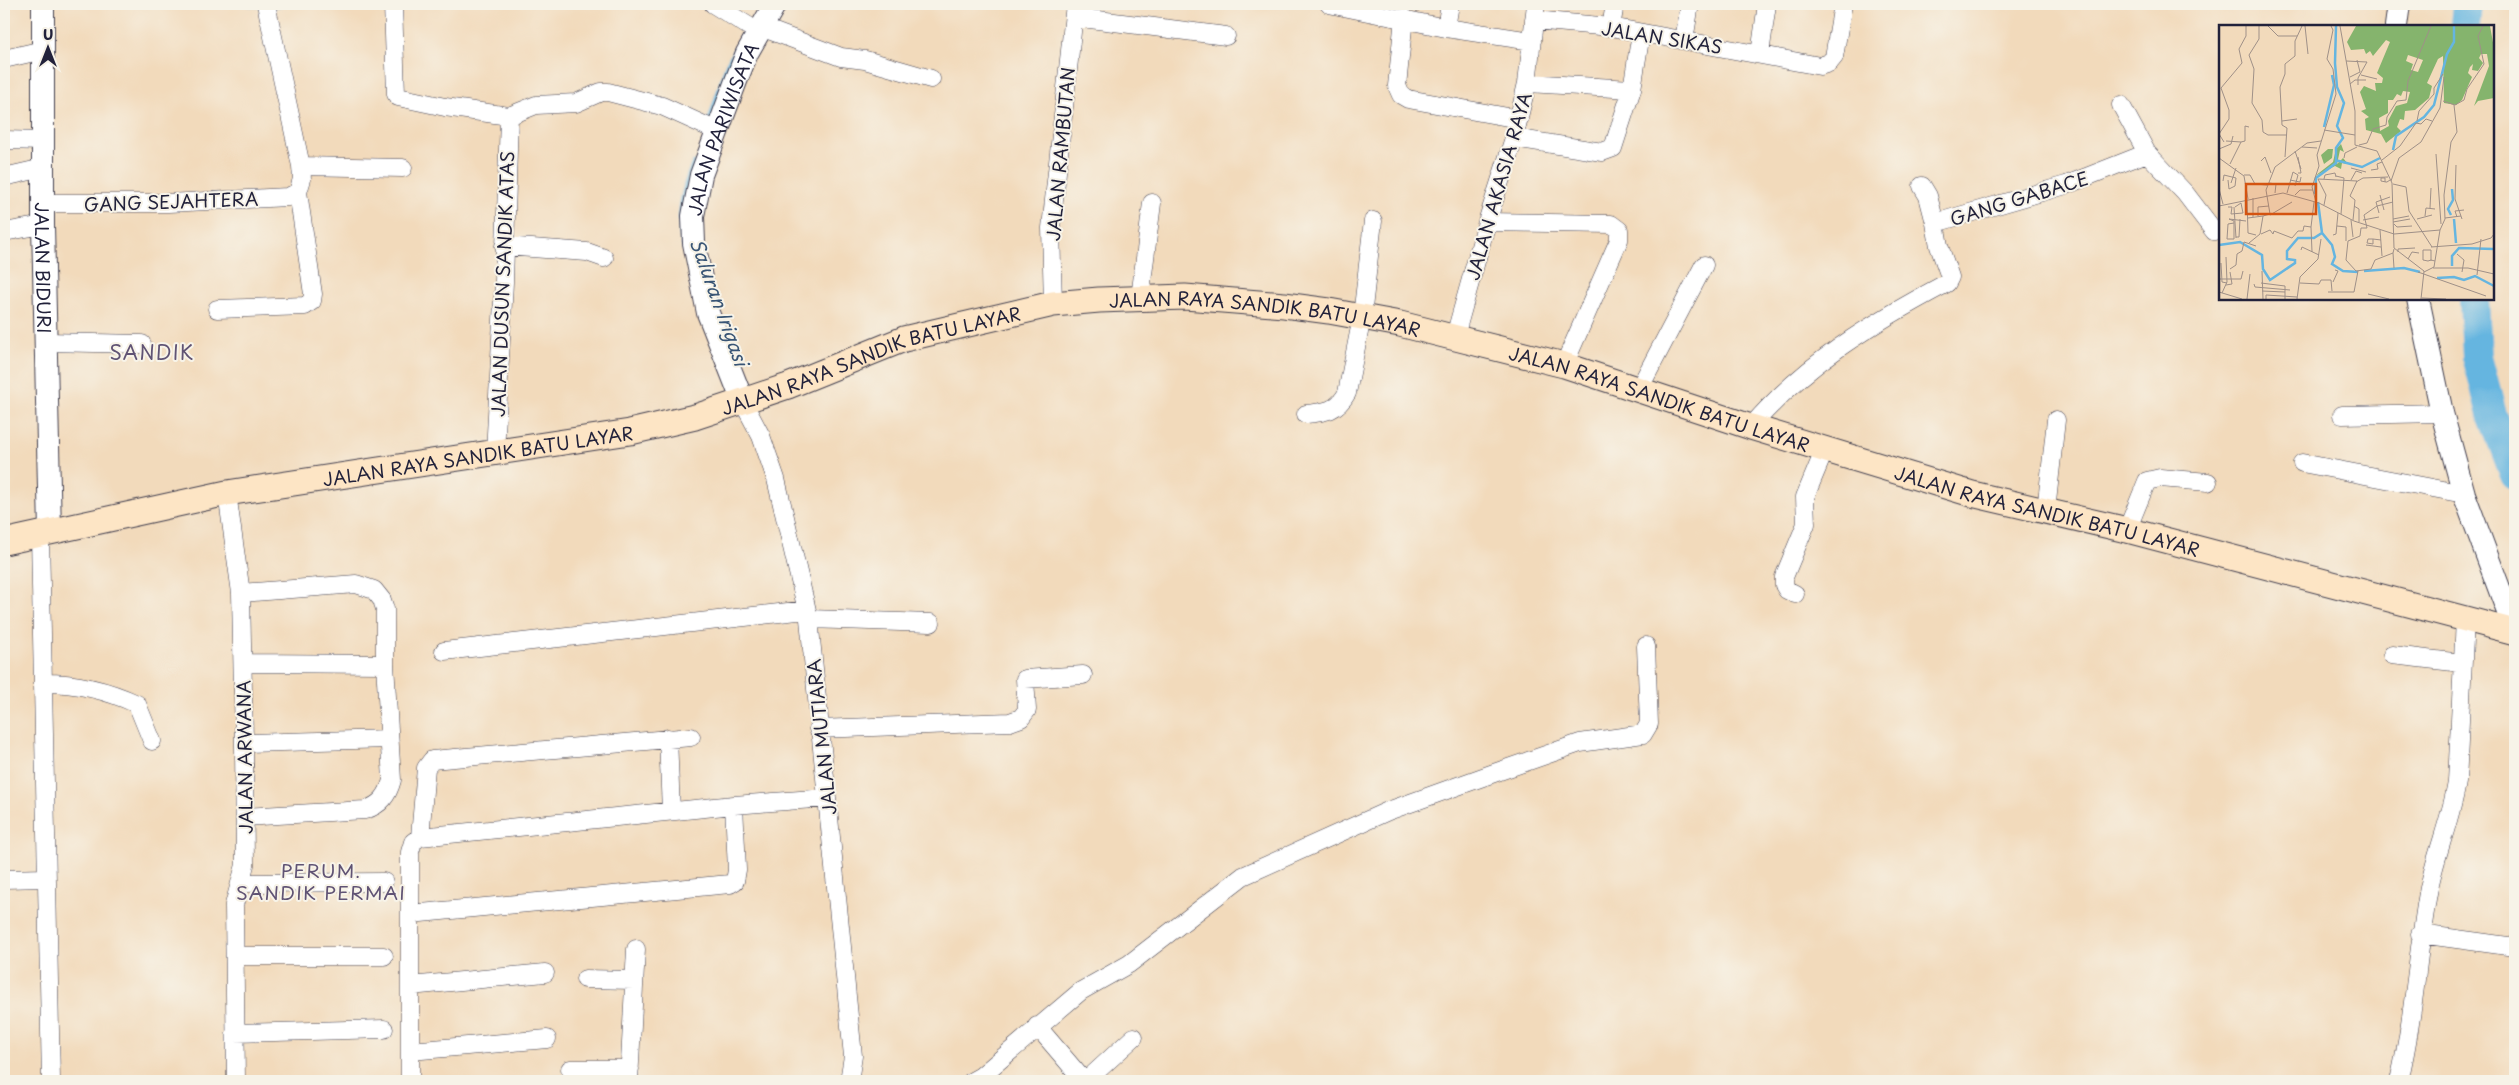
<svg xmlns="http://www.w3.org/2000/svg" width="2519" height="1085" font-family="'Playpen Sans',sans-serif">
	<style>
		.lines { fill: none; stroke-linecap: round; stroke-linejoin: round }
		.stream { stroke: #65b5e0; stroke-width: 5 }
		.river { stroke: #65b5e0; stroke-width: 30 }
		.minor-casing { stroke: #413e4e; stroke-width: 19 }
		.tertiary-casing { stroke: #413e4e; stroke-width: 24 }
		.secondary-casing { stroke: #413e4e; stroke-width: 27 }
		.minor { stroke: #fff; stroke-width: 18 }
		.tertiary { stroke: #fff; stroke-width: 22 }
		.secondary { stroke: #fde5c5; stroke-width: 25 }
		.labels { text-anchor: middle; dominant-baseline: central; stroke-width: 4; stroke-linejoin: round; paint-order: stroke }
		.street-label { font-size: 18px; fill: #22223b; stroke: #f7f3e8 }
		.water-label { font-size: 19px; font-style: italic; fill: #395575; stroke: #f7f3e8 }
		.neighbourhood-label { font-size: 19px; letter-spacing: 1px; fill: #605374; stroke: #f7f3e8 }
		.quarter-label { font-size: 20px; letter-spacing: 1px; fill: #605374; stroke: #f7f3e8 }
		.inset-river { fill: none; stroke: #65b5e0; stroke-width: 2.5 }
		.inset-road { fill: none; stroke: #9f9088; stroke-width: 1 }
		.view { fill: #d45411; fill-opacity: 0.15; stroke: #d45411; stroke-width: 2.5 }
		.inset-edge { fill: none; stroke: #22223b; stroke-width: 2.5 }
	</style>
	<rect width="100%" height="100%" fill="#f7f3e8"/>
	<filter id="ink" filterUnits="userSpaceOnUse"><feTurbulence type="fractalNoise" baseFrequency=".02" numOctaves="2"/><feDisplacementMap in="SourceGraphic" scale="10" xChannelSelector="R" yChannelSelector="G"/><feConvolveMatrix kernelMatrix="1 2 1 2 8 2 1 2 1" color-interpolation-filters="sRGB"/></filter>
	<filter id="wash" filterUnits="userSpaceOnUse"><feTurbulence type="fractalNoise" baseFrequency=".0096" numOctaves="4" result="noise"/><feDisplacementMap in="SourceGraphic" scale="20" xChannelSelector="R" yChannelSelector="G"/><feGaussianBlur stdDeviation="1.12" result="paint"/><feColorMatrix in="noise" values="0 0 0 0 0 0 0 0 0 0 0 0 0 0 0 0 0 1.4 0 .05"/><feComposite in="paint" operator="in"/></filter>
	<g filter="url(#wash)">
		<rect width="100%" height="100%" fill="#f2dabb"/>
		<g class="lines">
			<path class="stream" d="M 249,4 L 265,6 L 284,4
				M 416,4 L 432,4
				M 710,120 L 727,65 L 745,32
				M 685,249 C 675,223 683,187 694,163"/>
			<path class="river" d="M 2465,26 L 2467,4
				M 2474,299 L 2477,356 L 2492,414 L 2515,475"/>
		</g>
	</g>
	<g filter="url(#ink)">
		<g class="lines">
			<defs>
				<path id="minor" d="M 393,4 L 396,94 L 398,97 L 445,107 L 509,116 L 536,105 L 576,103 L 601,92 L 608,92 L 662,106 L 717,131
					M 713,4 L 758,32
					M 1329,4 L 1446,28 L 1532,41
					M 1074,17 L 1226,36
					M 1404,18 L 1397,86 L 1401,95 L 1408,99 L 1519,119
					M 1534,20 L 1611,27 L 1820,66 L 1829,63 L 1834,57 L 1843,4
					M 761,27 L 841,57 L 865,60 L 931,79
					M 1611,27 L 1615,4
					M 1446,28 L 1450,4
					M 1684,40 L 1690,4
					M 1760,54 L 1767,4
					M 4,59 L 43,50
					M 1527,83 L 1632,89
					M 2121,105 L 2147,153
					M 1514,138 L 1602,152 L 1613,148 L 1632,89 L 1641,33
					M 4,140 L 43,141
					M 301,166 L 403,168
					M 4,177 L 43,168
					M 1922,186 L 1928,196 L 1935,223
					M 43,203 L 168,203 L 288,197 L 298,192
					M 1487,222 L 1611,224 L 1619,230 L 1619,240 L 1564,365
					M 4,232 L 43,225
					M 504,246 L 587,252 L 604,258
					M 1140,298 L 1152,203
					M 1053,304 L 1051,228 L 1075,4
					M 217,309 L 305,306 L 312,301 L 313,294 L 298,192 L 302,179 L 301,166 L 266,4
					M 1455,336 L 1487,222 L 1514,138 L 1527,83 L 1536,4
					M 46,342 L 142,344
					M 1639,389 L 1704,265
					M 743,402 L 761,436 L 776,479 L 809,619 L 853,1056 L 849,1081
					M 1306,414 C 1326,412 1337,411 1347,393 L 1362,317 L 1373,221
					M 2342,415 L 2442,413
					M 1751,427 C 1805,363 1874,322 1947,283 L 1950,277 L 1939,246 L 1935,223 L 2066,185 L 2147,153 L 2185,193 L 2214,231 L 2220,229
					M 495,453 L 504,282 L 509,116
					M 2302,463 L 2464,494
					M 227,493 L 241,593 L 244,743 L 245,865 L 234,905 L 236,1081
					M 2046,511 L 2056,420
					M 2127,530 L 2147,481 L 2160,478 L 2208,482
					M 40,535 L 51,1081
					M 241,593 L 356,584 L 374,590 L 382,600 L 385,609 L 385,664 L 392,780 C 388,795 381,805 365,810 L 245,817
					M 1795,594 L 1787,590 L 1784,585 L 1784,577 L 1806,524 L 1805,497 L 1825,449
					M 809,619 L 931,623
					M 444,651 L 806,610
					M 2392,655 L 2462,663
					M 243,663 L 385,664
					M 44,683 C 77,683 107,690 137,704 L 152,741
					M 818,729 L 1010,722 L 1021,718 L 1027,710 L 1025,679 L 1083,675
					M 668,738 L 671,811
					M 244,743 L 389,739
					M 420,837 L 426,768 L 432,760 L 691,737
					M 4,879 L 46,878
					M 241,883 L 384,882
					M 410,914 L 730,884 L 735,881 L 737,870 L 734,805
					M 2420,934 L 2515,947
					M 235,956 L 384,956
					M 585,979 L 634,980
					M 410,986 L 545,973
					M 1037,1026 L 1084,1081
					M 235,1033 L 384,1029
					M 410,1051 L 547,1039
					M 570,1069 L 630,1069
					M 410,1081 L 410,852 L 413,842 L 420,837 L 734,805 L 827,798
					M 629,1081 L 636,949
					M 972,1081 L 981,1076 L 1081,991 L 1129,964 L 1243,876 L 1388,811 L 1494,773 L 1580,743 L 1643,734 L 1649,724 L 1646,646
					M 1086,1081 L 1134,1037
					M 2399,1081 C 2414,1019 2417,955 2428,893 C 2435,855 2451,820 2457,782 L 2465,619"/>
				<g id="tertiary">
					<path id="s1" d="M 43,4 L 43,225 L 50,532"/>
					<path d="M 2396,26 L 2399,4"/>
					<path d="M 2418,299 L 2442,413 L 2464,494 L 2515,631"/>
					<path id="s2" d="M 743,402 L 708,313 L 694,243 L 693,216 L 701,175 L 736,81 L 747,53 L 775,4"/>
				</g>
				<g id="secondary">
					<path id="s3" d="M 4,542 L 227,493 L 630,432 L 695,417 L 788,386 L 904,339 L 1053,304 L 1099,300 L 1185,297 L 1284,305 L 1329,311 L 1400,324 L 1564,365 L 1751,427 L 1972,494 L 2127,530 L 2515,632"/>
				</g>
			</defs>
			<use href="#minor" class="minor-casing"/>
			<use href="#tertiary" class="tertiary-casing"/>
			<use href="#secondary" class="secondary-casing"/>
			<use href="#minor" class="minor"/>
			<use href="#tertiary" class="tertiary"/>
			<use href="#secondary" class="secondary"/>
		</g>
	</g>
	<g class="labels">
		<g class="street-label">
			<text transform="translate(1662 37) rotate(9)">JALAN SIKAS</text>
			<text stroke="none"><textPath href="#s2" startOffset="286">JALAN PARIWISATA</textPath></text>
			<text transform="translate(1060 154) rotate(-85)">JALAN RAMBUTAN</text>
			<text transform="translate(1498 186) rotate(-74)">JALAN AKASIA RAYA</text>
			<text transform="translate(2019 198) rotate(-17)">GANG GABACE</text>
			<text transform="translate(171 201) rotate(-2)">GANG SEJAHTERA</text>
			<text stroke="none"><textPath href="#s1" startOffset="264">JALAN BIDURI</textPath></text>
			<text transform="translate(502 284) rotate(-88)">JALAN DUSUN SANDIK ATAS</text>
			<text stroke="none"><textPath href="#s3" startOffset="1292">JALAN RAYA SANDIK BATU LAYAR</textPath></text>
			<text stroke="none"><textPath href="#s3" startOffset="888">JALAN RAYA SANDIK BATU LAYAR</textPath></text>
			<text stroke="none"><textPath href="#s3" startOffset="1698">JALAN RAYA SANDIK BATU LAYAR</textPath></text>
			<text stroke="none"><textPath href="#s3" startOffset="482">JALAN RAYA SANDIK BATU LAYAR</textPath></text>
			<text stroke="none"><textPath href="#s3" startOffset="2102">JALAN RAYA SANDIK BATU LAYAR</textPath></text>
			<text transform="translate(821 737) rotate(-96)">JALAN MUTIARA</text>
			<text transform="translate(244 757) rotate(-91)">JALAN ARWANA</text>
		</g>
		<g class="water-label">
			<text transform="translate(720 302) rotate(70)">Saluran Irigasi</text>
		</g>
		<g class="neighbourhood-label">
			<text x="321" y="870">PERUM.<tspan x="321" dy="22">SANDIK PERMAI</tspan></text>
		</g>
		<g class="quarter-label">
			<text x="152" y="352">SANDIK</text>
		</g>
	</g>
	<g transform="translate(2219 25)">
		<rect width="275" height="275" fill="#f2dabb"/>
		<path d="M 137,1 L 271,1 L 275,23 L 275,73 L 259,76 L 255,81 L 270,41 L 268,29 L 262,29 L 260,33 L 264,38 L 259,46 L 253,45 L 254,39 L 251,42 L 249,48 L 253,52 L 243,75 L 237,80 L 225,78 L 224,31 L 219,34 L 208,58 L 213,61 L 210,73 L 196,85 L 186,86 L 185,95 L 181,94 L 178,102 L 182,106 L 167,118 L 162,109 L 147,105 L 146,94 L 150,92 L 142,86 L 147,84 L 141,67 L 145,61 L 157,66 L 156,58 L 163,58 L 164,53 L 158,48 L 171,17 L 167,15 L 154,31 L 151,26 L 147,29 L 145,24 L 132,25 L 128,17 ZM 189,30 L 204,35 L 199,47 L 192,45 L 194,39 L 187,36 ZM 184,66 L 191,67 L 188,78 L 177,81 L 169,96 L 170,101 L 161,106 L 160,93 L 169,88 L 169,75 L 174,75 L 178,69 L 182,71 ZM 122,119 L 125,127 L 121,125 L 118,139 L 124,133 L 129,139 L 123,138 L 122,144 L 116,141 L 96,151 L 114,137 L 117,124 ZM 109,124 L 114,124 L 113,133 L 101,142 L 105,139 L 102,130 Z" fill="#85b46d" fill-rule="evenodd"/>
		<path class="inset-river" d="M 105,102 L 115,60 L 113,50M 174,125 L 177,111 L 205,92 L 215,80 L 228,29 L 235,17 L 235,1M 116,135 L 143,142 L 161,133M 96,169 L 97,153 L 117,138 L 117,123 L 124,113 L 118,101 L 125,78 L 118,62 L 116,38 L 117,1M 99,177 L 103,208M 232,190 L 229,184 L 234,175 L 233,164M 235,194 L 237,218M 0,220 L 21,217 L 43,230 L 44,244 L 51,255 L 76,238 L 76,235 L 68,234 L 68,226 L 79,213 L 95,213 L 103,208 L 113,220 L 116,232 L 113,239 L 124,246 L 139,247M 233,241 L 233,231 L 240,223 L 275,224M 145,246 L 185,243 L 201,247M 218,253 L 235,252 L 245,255 L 256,251 L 275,261"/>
		<path class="inset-road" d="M 40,1 L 40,14 L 30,30 L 35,44 L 33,78 L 43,95 L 44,107 L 49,110 L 68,110M 49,1 L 59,11 L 78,11M 86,1 L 89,29M 121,1 L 136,86 L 136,120 L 158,126 L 173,158 L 175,223 L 205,246 L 202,274M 127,36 L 148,37 L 139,53 L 139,60M 142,50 L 158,54M 131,52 L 141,47 L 138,35M 131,59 L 136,55 L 147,55M 224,76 L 236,80 L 245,75 L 248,64 L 265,39 L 259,11 L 264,1M 63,96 L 78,94M 198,96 L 200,86 L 215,69 L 215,63 L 224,49M 105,105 L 136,110M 7,116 L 22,117M 5,117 L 0,109 L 10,94 L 10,85 L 2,63 L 23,38 L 20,24 L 27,11 L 27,1M 140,120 L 148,118 L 154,104 L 167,100 L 168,92 L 178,76 L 187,75 L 189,56 L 212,1M 83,122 L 98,123M 0,124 L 12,119 L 14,111M 76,126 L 82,144M 217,129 L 222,199M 66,132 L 68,103 L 63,100 L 61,62 L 66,49 L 66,39 L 76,31 L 76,16 L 83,1M 0,133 L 25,151 L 29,174M 125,133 L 126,128 L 138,122M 163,135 L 181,121 L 197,98 L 202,99 L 207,94 L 213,96M 42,136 L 46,132 L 52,148M 11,139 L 22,117 L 26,116 L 26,101 L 30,102M 237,140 L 236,174 L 243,194M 132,143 L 147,147M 152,145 L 159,144 L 158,139 L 163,137M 79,148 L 82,148 L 79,132M 25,150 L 31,150 L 36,159 L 48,160M 117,151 L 125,153 L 122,189M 105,154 L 106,150 L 116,148 L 117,152M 71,155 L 81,157 L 82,152M 132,155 L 137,146 L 143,148M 4,156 L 5,150 L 17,153 L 16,161 L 10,164 L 9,155M 172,156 L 180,133 L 202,117 L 221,83 L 225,52M 137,157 L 144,153 L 169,152M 166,157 L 166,153 L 162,153 L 162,156 L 167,157 L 168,157 L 171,155M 12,158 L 17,143M 50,158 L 57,159 L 56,168M 174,159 L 187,162 L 190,186 L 213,222M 0,164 L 4,179M 68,168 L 74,147 L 79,150 L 76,161M 76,170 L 81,165 L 94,165M 161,170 L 165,185M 34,173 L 34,192M 28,174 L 29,208 L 37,210M 97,177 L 93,162 L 100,141 L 98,130 L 117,69 L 114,44 L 108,34 L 114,5 L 112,1M 105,180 L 107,170 L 99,154 L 138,156 L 131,171 L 136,175 L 134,195M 0,181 L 64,168 L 100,178 L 135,196 L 175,209M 135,181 L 140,184 L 140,197M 158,181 L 145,190 L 148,203 L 142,203 L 141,211 L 129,216 L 127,235 L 137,246 L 152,244 L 156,235 L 174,228 L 175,224M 158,181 L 174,177M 9,182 L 13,182 L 12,189 L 24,188 L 22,178 L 16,182M 15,182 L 17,213M 211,183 L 212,163M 160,188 L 157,177 L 171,172M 51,190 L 73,177M 39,191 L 39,182 L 50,181M 206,191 L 207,183 L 216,184M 238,192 L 236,186 L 245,185M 29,193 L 44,191M 226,193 L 242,191M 174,194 L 190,191M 198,194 L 213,190M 132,195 L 134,212M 144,195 L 160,192M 174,197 L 191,194M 15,198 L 9,199 L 8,214 L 15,214M 175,199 L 178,202 L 193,201M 118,201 L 127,202 L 127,216M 92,202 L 93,227M 161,205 L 163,231M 221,205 L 226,194 L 225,170 L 232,117 L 238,107 L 235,80M 42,209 L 51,205 L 54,209 L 55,206 L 73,213 L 79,206 L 84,206 L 85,201 L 92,202 L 95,177M 175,209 L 221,205 L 215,242 L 205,247M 114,210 L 117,209 L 119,188M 17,212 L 20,212 L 21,194M 15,214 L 15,196 L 10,194 L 27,196M 154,214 L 154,219 L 148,218 L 149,214 L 154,214 L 162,215M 30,218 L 41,209 L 44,191 L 51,189 L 47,165 L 56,142 L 88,118 L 102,116M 147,220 L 162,222M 212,222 L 253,219 L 272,213 L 275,209M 82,225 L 83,222 L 100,230M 179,227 L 179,224 L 196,223M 174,228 L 175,243M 238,229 L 245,235 L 243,247M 189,234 L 193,227 L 200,228M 212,236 L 212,225 L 204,225 L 204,235 L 209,236 L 212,235 L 216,236M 2,238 L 3,257 L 8,258M 214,243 L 249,243 L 275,249M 11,244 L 17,240 L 18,229 L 23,226 L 25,217 L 37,221M 43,246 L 44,274M 199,247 L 267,271M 258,250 L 262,214M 0,254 L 22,254 L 24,246M 114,257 L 119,246 L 116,245M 42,258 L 66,261 L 66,274M 81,258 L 100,259 L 102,255 L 112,255 L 113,266M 35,259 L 36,262 L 71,265M 7,260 L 13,259 L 11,247M 43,266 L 66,267M 0,267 L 23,274M 109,267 L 135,267 L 139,246M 3,268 L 8,257 L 7,232M 149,269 L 170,274M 203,273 L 227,274M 28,274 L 31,249M 47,274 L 47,270 L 78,272M 78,274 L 81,252 L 99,234 L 102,214"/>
		<path class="view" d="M 27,159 L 97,159 L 97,189 L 27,189 Z"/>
		<rect width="275" height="275" class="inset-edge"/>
	</g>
	<rect width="2519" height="1085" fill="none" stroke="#f7f3e8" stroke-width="20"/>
	<g transform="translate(48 48)" stroke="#f7f3e8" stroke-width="4" paint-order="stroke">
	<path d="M0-4L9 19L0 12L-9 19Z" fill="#22223b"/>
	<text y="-8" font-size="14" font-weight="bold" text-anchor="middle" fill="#22223b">U</text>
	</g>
</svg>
